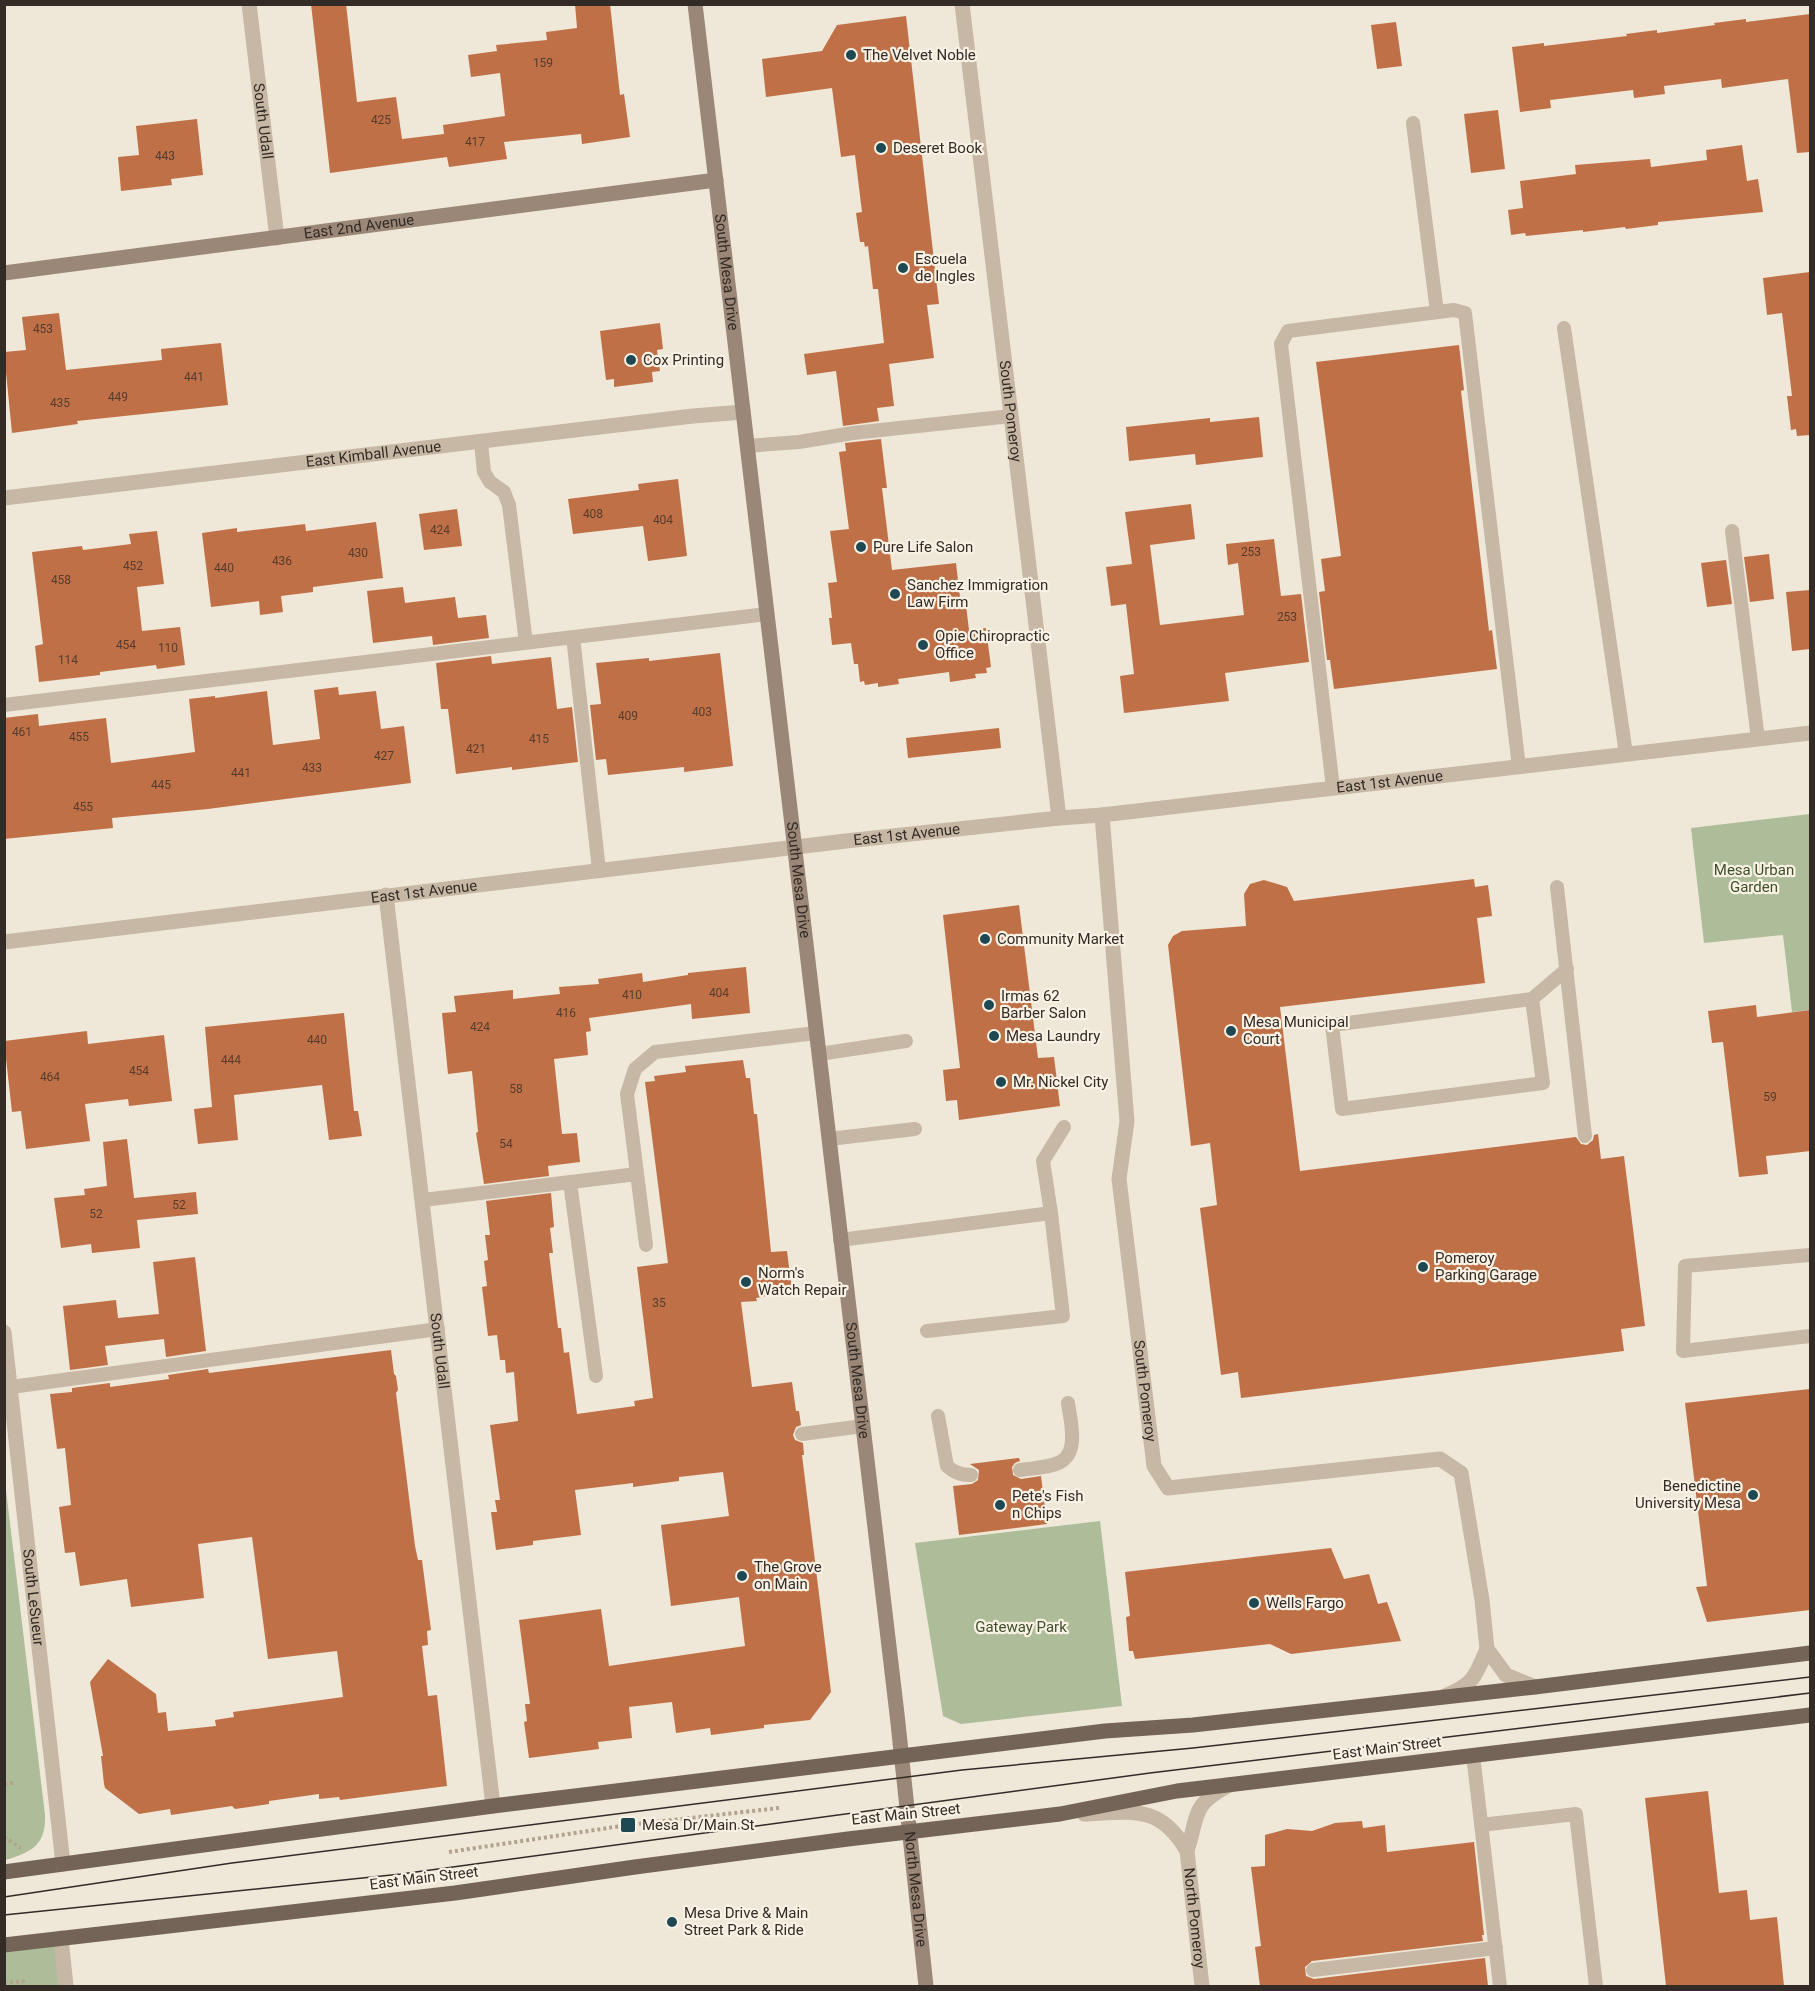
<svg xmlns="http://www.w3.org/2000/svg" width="1815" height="1991" font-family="Roboto,sans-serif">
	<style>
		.green { fill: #aebd99 }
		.building { fill: #c07046 }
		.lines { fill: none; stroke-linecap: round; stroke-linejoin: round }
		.path { stroke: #b2a28f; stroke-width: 4; stroke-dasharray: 3 3; stroke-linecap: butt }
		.lane { stroke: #c7b8a5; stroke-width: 14 }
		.street { stroke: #c7b8a5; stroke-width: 15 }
		.secondary { stroke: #9a8777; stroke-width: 15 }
		.primary { stroke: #746457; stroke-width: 15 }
		.tram { stroke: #332b26; stroke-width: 1.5 }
		.poi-dot { fill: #1e4952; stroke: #f8f1e4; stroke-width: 2 }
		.labels { text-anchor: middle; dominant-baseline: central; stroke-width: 4.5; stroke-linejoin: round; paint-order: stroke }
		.number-label { font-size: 12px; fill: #563c2e }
		.poi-label { font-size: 15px; fill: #332b26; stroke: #f8f1e4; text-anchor: start }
		.street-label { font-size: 15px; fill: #332b26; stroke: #f8f1e4 }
		.park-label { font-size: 15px; fill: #3e502b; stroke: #f8f1e4 }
	</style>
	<rect width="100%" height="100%" fill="#efe7d8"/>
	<path class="green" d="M 1810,814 L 1810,1010 L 1792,1012 L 1783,935 L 1704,943 L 1691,828 Z
		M 4,1473 L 45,1815 C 46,1845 32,1852 5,1860 Z
		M 1100,1521 L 1122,1706 L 961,1724 L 943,1716 L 915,1543 Z
		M 61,1938 L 66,1986 L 5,1986 L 4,1945 Z"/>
	<path class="building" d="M 311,4 L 346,4 L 357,102 L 396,97 L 402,139 L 444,134 L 443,125 L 505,116 L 500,73 L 471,77 L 468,55 L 497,51 L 496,45 L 547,40 L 546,32 L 577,28 L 575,4 L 610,4 L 620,95 L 624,94 L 630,137 L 582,144 L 581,134 L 504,142 L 507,159 L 449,167 L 447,157 L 330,173 Z
		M 1810,14 L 1810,152 L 1797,153 L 1788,79 L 1722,88 L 1721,79 L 1664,86 L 1665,94 L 1634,98 L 1633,90 L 1550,100 L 1551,108 L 1520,112 L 1512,47 L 1544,43 L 1544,46 L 1627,36 L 1626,34 L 1657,30 L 1657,33 L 1715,25 L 1714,23 L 1746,19 L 1746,22 Z
		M 906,16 L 939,304 L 927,305 L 934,358 L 889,364 L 894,406 L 877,408 L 879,421 L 843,426 L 836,371 L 807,375 L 804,354 L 884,343 L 878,289 L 873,289 L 868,246 L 865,247 L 864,242 L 860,242 L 856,213 L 862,212 L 855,155 L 841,157 L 832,88 L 766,97 L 762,59 L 822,51 L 837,25 Z
		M 1396,22 L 1402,66 L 1377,69 L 1371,25 Z
		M 1498,110 L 1505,169 L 1471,173 L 1464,114 Z
		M 197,119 L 203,175 L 171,179 L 172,185 L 121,191 L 118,157 L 139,155 L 136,126 Z
		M 1742,145 L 1747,181 L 1758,179 L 1763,212 L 1658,222 L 1658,225 L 1626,229 L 1625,227 L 1583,232 L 1583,230 L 1526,236 L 1525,233 L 1511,235 L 1508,210 L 1523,208 L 1520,181 L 1576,174 L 1575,165 L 1650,159 L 1651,167 L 1707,160 L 1706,150 Z
		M 1810,272 L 1810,435 L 1797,436 L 1796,429 L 1791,430 L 1787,396 L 1792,396 L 1782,313 L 1767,315 L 1763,278 Z
		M 59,313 L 66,370 L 162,360 L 161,349 L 221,343 L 228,405 L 77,421 L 78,424 L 12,433 L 4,352 L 26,350 L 22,317 Z
		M 660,323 L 663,349 L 657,350 L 660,371 L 652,372 L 653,382 L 614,387 L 614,379 L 606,380 L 600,331 Z
		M 1459,345 L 1464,390 L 1461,391 L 1489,631 L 1492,630 L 1497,669 L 1334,689 L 1330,660 L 1327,660 L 1319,592 L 1325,591 L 1321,559 L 1341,556 L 1316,362 Z
		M 1259,417 L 1263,457 L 1196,465 L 1195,454 L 1129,461 L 1126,427 L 1210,418 L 1210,422 Z
		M 881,439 L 887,488 L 882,488 L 892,570 L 956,563 L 961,606 L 966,605 L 969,630 L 986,628 L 991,667 L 986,668 L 987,673 L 975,674 L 976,678 L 950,682 L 949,672 L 898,679 L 899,684 L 878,687 L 878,683 L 865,685 L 864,681 L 860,682 L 858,664 L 854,664 L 851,643 L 832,645 L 829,618 L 832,618 L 828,583 L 837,582 L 830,531 L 849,529 L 839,452 L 846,451 L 845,443 Z
		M 678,479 L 687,556 L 648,561 L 643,526 L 573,534 L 568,499 L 639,490 L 638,484 Z
		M 1191,504 L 1195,539 L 1150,545 L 1160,625 L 1244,615 L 1238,563 L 1228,565 L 1226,544 L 1274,539 L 1281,596 L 1301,594 L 1309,662 L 1225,673 L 1229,701 L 1124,713 L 1120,676 L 1134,674 L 1126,604 L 1111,606 L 1106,567 L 1132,564 L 1125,512 Z
		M 457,509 L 462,546 L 424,550 L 419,514 Z
		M 376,522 L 383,578 L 313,587 L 313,592 L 281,596 L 283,612 L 260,615 L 259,601 L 211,607 L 202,533 L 237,528 L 237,532 L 305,524 L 306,531 Z
		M 157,531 L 164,584 L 137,587 L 142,631 L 180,627 L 185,665 L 157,669 L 156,665 L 100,672 L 100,675 L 39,682 L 35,646 L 43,644 L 32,552 L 82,546 L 83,550 L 131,544 L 129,534 Z
		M 1769,554 L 1774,599 L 1750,602 L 1744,557 Z
		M 1726,560 L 1732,604 L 1707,607 L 1701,563 Z
		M 403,587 L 405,603 L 455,597 L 458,618 L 486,615 L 489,638 L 433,645 L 432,636 L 373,643 L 367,591 Z
		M 1810,590 L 1810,649 L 1792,651 L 1786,592 Z
		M 720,653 L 733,766 L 684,772 L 684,767 L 608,775 L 606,759 L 596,760 L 590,705 L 601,704 L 596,663 L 649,658 L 649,661 Z
		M 491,656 L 492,664 L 551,657 L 557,709 L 572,707 L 578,762 L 512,770 L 512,767 L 456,774 L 448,709 L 441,709 L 436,663 Z
		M 338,687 L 339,695 L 376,691 L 381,729 L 404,726 L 411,783 L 208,809 L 112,818 L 113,828 L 4,839 L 4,718 L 38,714 L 39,726 L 106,718 L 111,763 L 195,752 L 189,699 L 215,696 L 215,698 L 267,691 L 273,745 L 320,739 L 314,690 Z
		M 999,728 L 1001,748 L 908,758 L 906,738 Z
		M 1474,879 L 1475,887 L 1488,885 L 1492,916 L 1477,918 L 1485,983 L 1280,1007 L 1300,1171 L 1576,1137 L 1581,1144 L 1587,1145 L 1593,1140 L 1594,1135 L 1598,1134 L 1601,1159 L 1624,1156 L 1645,1326 L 1621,1329 L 1624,1351 L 1241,1398 L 1238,1372 L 1221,1375 L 1200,1208 L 1217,1205 L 1210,1143 L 1191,1146 L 1168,945 L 1173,936 L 1182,931 L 1246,926 L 1244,894 L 1250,884 L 1264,880 L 1287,887 L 1294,901 Z
		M 1019,905 L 1038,1058 L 1054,1057 L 1060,1106 L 959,1120 L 957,1100 L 946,1101 L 943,1070 L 960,1068 L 943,915 Z
		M 746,967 L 750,1013 L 692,1019 L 691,1004 L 589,1018 L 591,1031 L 586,1032 L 588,1055 L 554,1059 L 562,1134 L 577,1133 L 580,1162 L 548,1166 L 549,1176 L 484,1184 L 476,1133 L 478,1132 L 472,1071 L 448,1074 L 442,1013 L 456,1012 L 454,996 L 513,990 L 513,999 L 560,994 L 559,987 L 599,984 L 598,979 L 642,973 L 643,982 L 688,975 L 688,973 Z
		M 1756,1005 L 1757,1017 L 1810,1010 L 1810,1151 L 1766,1156 L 1768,1174 L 1739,1177 L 1723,1042 L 1712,1043 L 1708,1011 Z
		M 344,1013 L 354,1111 L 358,1111 L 362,1136 L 329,1140 L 322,1085 L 234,1095 L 238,1140 L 198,1144 L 194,1109 L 212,1107 L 205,1027 Z
		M 87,1031 L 88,1044 L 164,1035 L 172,1101 L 129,1106 L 128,1099 L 85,1104 L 90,1141 L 26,1149 L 21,1111 L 12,1112 L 4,1041 Z
		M 743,1060 L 746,1078 L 750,1078 L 754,1114 L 757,1114 L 771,1252 L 787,1251 L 792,1291 L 767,1294 L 767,1296 L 756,1298 L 757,1301 L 741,1302 L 752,1387 L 792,1382 L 796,1411 L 799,1411 L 801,1425 L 796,1427 L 793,1435 L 795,1440 L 803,1443 L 804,1455 L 802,1455 L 831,1692 L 810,1720 L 764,1725 L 764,1728 L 711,1735 L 710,1728 L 676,1733 L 672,1702 L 629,1707 L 632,1738 L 598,1742 L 599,1749 L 529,1758 L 524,1722 L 527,1721 L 525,1704 L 530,1704 L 519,1620 L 601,1609 L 609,1666 L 745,1646 L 739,1597 L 671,1606 L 661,1525 L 729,1516 L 723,1472 L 679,1477 L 679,1481 L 633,1487 L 633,1483 L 575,1490 L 581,1535 L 533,1541 L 533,1545 L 496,1550 L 491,1512 L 497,1512 L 495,1500 L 500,1500 L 490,1425 L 518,1421 L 514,1372 L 506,1373 L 505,1360 L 500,1360 L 497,1335 L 488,1336 L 482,1287 L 487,1286 L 484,1261 L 488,1260 L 485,1235 L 490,1235 L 486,1201 L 551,1193 L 554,1227 L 550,1228 L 553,1253 L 549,1253 L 558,1328 L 561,1328 L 564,1353 L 569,1352 L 577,1414 L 635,1406 L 634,1401 L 653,1398 L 637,1267 L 668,1263 L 645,1082 L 655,1081 L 654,1076 L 686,1072 L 685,1066 Z
		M 127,1139 L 134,1198 L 196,1192 L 198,1214 L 137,1220 L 140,1248 L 92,1253 L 91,1244 L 61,1248 L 54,1198 L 85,1195 L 84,1189 L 107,1186 L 103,1142 Z
		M 195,1257 L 206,1351 L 166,1357 L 164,1339 L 105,1346 L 108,1365 L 70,1370 L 63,1306 L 116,1300 L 118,1318 L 159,1314 L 153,1262 Z
		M 391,1350 L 394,1374 L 396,1376 L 398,1390 L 396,1393 L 415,1546 L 418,1560 L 422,1560 L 431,1630 L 427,1631 L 428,1645 L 422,1646 L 428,1696 L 437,1695 L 447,1786 L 340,1800 L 339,1797 L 319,1799 L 319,1794 L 269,1801 L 269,1804 L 235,1809 L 232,1806 L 171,1815 L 170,1809 L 139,1814 L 105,1788 L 104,1784 L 101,1756 L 103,1756 L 90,1682 L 108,1659 L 156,1694 L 158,1713 L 166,1712 L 168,1731 L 216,1726 L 215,1720 L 234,1717 L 233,1712 L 343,1697 L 337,1651 L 268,1659 L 252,1537 L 198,1544 L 204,1598 L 131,1607 L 127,1579 L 80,1586 L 75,1552 L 65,1553 L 59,1507 L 71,1505 L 65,1448 L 57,1449 L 50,1394 L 72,1392 L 72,1388 L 110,1383 L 110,1387 L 169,1379 L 168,1375 L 208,1369 L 209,1373 Z
		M 1810,1389 L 1810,1610 L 1707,1622 L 1696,1587 L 1707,1586 L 1685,1403 Z
		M 1019,1458 L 1020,1461 L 1015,1463 L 1012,1467 L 1013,1475 L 1021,1479 L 1041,1476 L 1047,1524 L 959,1535 L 953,1486 L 972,1484 L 978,1480 L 979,1470 L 970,1464 Z
		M 1331,1548 L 1344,1579 L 1369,1574 L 1378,1604 L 1387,1602 L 1401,1641 L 1291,1654 L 1270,1644 L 1135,1659 L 1133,1651 L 1129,1651 L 1126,1617 L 1130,1616 L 1125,1572 Z
		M 1708,1791 L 1719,1893 L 1747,1890 L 1750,1920 L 1777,1917 L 1784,1986 L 1666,1986 L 1645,1798 Z
		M 1362,1821 L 1363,1828 L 1385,1825 L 1387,1852 L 1474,1842 L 1484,1935 L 1482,1935 L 1483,1941 L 1312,1961 L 1305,1967 L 1306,1976 L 1314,1979 L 1485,1958 L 1488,1986 L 1260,1986 L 1255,1947 L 1261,1946 L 1251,1867 L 1265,1866 L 1265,1835 L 1287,1829 L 1312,1831 L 1335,1823 Z"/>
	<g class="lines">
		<path class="path" d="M 4,1784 L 13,1783
			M 4,1837 L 21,1848
			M 449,1852 L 628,1825 L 779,1808
			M 4,1983 L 23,1981 L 24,1986"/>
		<path class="lane" d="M 1413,123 L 1437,312
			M 1564,328 L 1626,754
			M 481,443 L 484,472 L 490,482 L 504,492 L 509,505 L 526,643
			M 747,446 L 799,442 L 853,433 L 1011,416
			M 1732,531 L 1758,739
			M 573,637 L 599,870
			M 4,705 L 767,614
			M 1333,788 L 1281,344 L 1288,331 L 1454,310 L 1465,313 L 1519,767
			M 1557,887 L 1585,1136
			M 1532,999 L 1543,1083 L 1342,1109 L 1332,1025 L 1532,999 L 1567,969
			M 819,1054 L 906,1041
			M 829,1139 L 915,1129
			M 570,1182 L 596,1376
			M 423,1200 L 637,1174
			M 840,1240 L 1051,1213 L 1043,1161 L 1064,1127
			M 646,1245 L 627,1094 L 635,1069 L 655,1052 L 816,1033
			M 1810,1255 L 1685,1266 L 1683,1351 L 1810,1336
			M 927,1331 L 1063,1316 L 1051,1213
			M 11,1387 L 438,1329
			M 938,1416 L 947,1466 C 955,1473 961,1475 971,1475
			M 802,1434 L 863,1426
			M 1020,1470 C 1032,1468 1051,1468 1062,1461 C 1079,1450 1070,1419 1068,1403
			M 1473,1755 L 1500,1986
			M 1481,1825 L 1576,1814 L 1596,1986
			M 1313,1970 L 1496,1948"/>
		<g class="street">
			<path id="s1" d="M 249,4 L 277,238"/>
			<path id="s2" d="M 962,4 L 1059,818"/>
			<path id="s3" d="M 4,498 L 693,416 L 743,412"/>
			<path id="s4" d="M 1102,815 L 1127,1121 L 1119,1179 L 1154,1466 L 1168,1488 L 1440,1459 L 1461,1473 L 1482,1600 L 1487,1649 L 1506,1675 L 1535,1687"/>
			<path id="s5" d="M 386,895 L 493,1806"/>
			<path id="s6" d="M 4,942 L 846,841 L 1059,818 L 1102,815 L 1810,733"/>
			<path id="s7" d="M 4,1332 L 63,1864"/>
			<path d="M 1445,1696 C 1474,1684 1475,1677 1487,1649"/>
			<path id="s8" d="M 1084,1814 C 1132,1812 1160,1804 1187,1851 L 1202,1986"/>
			<path d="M 1187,1851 C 1199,1814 1191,1805 1229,1785"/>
			<path d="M 61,1938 L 66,1986"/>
		</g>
		<g class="secondary">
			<path id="s9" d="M 695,4 L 897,1714 L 926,1986"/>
			<path id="s10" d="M 4,273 L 716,180"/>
		</g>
		<path class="primary" d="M 4,1872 L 493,1806 L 959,1749 L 1105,1731 L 1193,1725 L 1535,1687 L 1810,1653
			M 4,1945 L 455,1893 L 635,1867 L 848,1839 L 1060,1814 L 1177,1791 L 1810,1715"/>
		<path class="tram" d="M 4,1897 L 232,1863 L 962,1770 L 1193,1748 L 1810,1677
			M 4,1915 L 401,1874 L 1150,1773 L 1810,1693"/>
	</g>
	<g class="poi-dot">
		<circle cx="851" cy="55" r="6"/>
		<circle cx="881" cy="148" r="6"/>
		<circle cx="903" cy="268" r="6"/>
		<circle cx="631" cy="360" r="6"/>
		<circle cx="861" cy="547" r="6"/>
		<circle cx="895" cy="594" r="6"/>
		<circle cx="923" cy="645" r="6"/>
		<circle cx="985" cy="939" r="6"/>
		<circle cx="989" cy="1005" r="6"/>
		<circle cx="1231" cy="1031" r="6"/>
		<circle cx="994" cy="1036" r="6"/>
		<circle cx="1001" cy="1082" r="6"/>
		<circle cx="1423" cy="1267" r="6"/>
		<circle cx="746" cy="1282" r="6"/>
		<circle cx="1753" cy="1495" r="6"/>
		<circle cx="1000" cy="1505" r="6"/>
		<circle cx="742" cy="1576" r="6"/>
		<circle cx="1254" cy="1603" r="6"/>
		<rect x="620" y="1817" width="16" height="16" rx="3"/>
		<circle cx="672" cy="1922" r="6"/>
	</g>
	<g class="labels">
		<g class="number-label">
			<text x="543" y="63">159</text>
			<text x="381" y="120">425</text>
			<text x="475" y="142">417</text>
			<text x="165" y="156">443</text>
			<text x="43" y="329">453</text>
			<text x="194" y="377">441</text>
			<text x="118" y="397">449</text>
			<text x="60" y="403">435</text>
			<text x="593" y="514">408</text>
			<text x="663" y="520">404</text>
			<text x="440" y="530">424</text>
			<text x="1251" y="552">253</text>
			<text x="358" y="553">430</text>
			<text x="282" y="561">436</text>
			<text x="133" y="566">452</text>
			<text x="224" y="568">440</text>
			<text x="61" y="580">458</text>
			<text x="1287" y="617">253</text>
			<text x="126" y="645">454</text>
			<text x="168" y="648">110</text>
			<text x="68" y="660">114</text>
			<text x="702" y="712">403</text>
			<text x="628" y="716">409</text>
			<text x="22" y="732">461</text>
			<text x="79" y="737">455</text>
			<text x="539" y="739">415</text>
			<text x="476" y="749">421</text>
			<text x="384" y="756">427</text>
			<text x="312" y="768">433</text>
			<text x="241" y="773">441</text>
			<text x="161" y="785">445</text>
			<text x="83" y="807">455</text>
			<text x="719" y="993">404</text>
			<text x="632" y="995">410</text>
			<text x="566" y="1013">416</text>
			<text x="480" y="1027">424</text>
			<text x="317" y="1040">440</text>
			<text x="231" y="1060">444</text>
			<text x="139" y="1071">454</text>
			<text x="50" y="1077">464</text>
			<text x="516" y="1089">58</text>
			<text x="1770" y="1097">59</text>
			<text x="506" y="1144">54</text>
			<text x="179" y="1205">52</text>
			<text x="96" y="1214">52</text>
			<text x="659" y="1303">35</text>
		</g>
		<g class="poi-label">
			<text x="863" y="55">The Velvet Noble</text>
			<text x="893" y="148">Deseret Book</text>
			<text x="915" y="259">Escuela<tspan x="915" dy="17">de Ingles</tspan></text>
			<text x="643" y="360">Cox Printing</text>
			<text x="873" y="547">Pure Life Salon</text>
			<text x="907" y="585">Sanchez Immigration<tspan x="907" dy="17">Law Firm</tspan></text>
			<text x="935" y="636">Opie Chiropractic<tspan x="935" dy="17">Office</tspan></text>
			<text x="997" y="939">Community Market</text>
			<text x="1001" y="996">Irmas 62<tspan x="1001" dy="17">Barber Salon</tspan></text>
			<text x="1243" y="1022">Mesa Municipal<tspan x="1243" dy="17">Court</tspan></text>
			<text x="1006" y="1036">Mesa Laundry</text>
			<text x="1013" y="1082">Mr. Nickel City</text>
			<text x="1435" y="1258">Pomeroy<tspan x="1435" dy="17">Parking Garage</tspan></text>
			<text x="758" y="1273">Norm's<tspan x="758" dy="17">Watch Repair</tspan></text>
			<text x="1741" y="1486" text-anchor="end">Benedictine<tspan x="1741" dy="17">University Mesa</tspan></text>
			<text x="1012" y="1496">Pete's Fish<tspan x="1012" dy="17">n Chips</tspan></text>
			<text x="754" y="1567">The Grove<tspan x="754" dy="17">on Main</tspan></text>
			<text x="1266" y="1603">Wells Fargo</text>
			<text x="642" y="1825">Mesa Dr/Main St</text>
			<text x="684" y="1913">Mesa Drive &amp; Main<tspan x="684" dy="17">Street Park &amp; Ride</tspan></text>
		</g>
		<g class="street-label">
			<text stroke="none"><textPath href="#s1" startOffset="118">South Udall</textPath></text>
			<text stroke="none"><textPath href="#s10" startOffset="358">East 2nd Avenue</textPath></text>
			<text stroke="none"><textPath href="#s9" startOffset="270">South Mesa Drive</textPath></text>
			<text stroke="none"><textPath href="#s2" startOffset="410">South Pomeroy</textPath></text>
			<text stroke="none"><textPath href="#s3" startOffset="372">East Kimball Avenue</textPath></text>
			<text stroke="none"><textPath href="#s6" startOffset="1395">East 1st Avenue</textPath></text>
			<text stroke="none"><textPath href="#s6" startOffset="909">East 1st Avenue</textPath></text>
			<text stroke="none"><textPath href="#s9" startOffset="882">South Mesa Drive</textPath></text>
			<text stroke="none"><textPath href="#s6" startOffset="423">East 1st Avenue</textPath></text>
			<text stroke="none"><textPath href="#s5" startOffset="459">South Udall</textPath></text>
			<text stroke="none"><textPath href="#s9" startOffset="1386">South Mesa Drive</textPath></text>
			<text stroke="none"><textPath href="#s4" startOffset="579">South Pomeroy</textPath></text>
			<text stroke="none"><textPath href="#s7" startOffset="267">South LeSueur</textPath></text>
			<text transform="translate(1387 1748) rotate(-7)">East Main Street</text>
			<text transform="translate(906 1814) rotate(-6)">East Main Street</text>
			<text transform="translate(424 1878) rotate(-7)">East Main Street</text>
			<text stroke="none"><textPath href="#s9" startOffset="1898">North Mesa Drive</textPath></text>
			<text stroke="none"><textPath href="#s8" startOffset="186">North Pomeroy</textPath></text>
		</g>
		<g class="park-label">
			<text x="1754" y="870">Mesa Urban<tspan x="1754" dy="17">Garden</tspan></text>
			<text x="1021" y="1627">Gateway Park</text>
		</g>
	</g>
	<rect width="1815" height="1991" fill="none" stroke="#332b26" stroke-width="12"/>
</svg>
